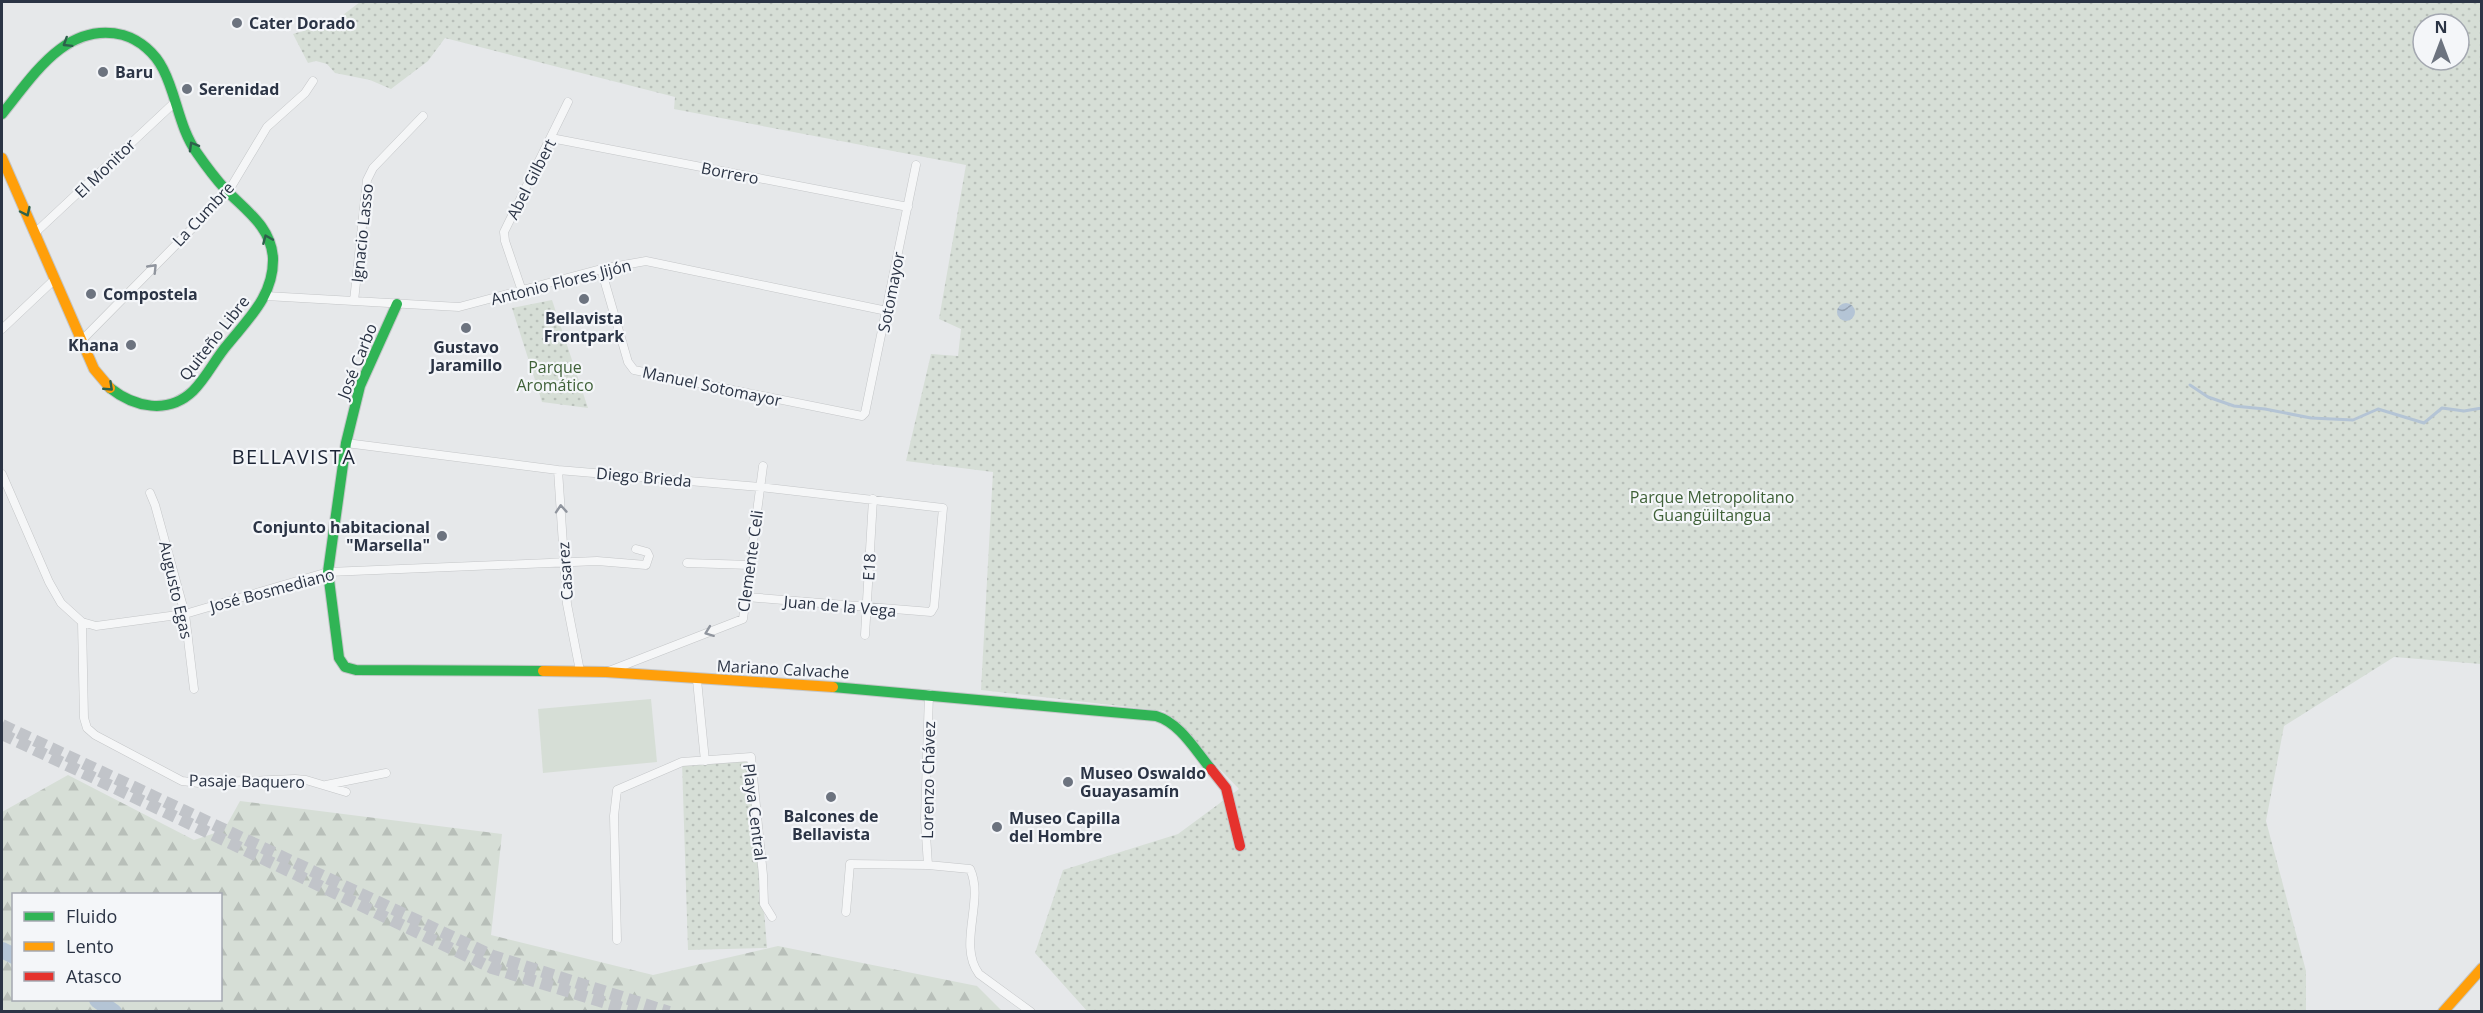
<svg xmlns="http://www.w3.org/2000/svg" width="2483" height="1013" font-family="'Open Sans',sans-serif">
	<style>
		.green { fill: #d6ded6 }
		.forest { fill: url(#forest-firs); fill-rule: evenodd }
		.park { fill: url(#park-dots); fill-rule: evenodd }
		.water { fill: url(#water-waves) }
		.lines { fill: none; stroke-linecap: round; stroke-linejoin: round }
		.stream { stroke: #b4c4d5; stroke-width: 3 }
		.river { stroke: #b4c4d5; stroke-width: 16 }
		.primary-tunnel { stroke: #c1c4c9; stroke-width: 12; stroke-dasharray: 12 6; stroke-linecap: butt }
		.street-casing { stroke: #c4c6c8; stroke-width: 9 }
		.fast-casing { stroke: #c4c6c8; stroke-width: 12 }
		.slow-casing { stroke: #c4c6c8; stroke-width: 12 }
		.jam-casing { stroke: #c4c6c8; stroke-width: 12 }
		.street { stroke: #f5f6f7; stroke-width: 8 }
		.fast { stroke: #30b455; stroke-width: 10 }
		.slow { stroke: #ff9f0a; stroke-width: 10 }
		.jam { stroke: #e5322d; stroke-width: 10 }
		.oneway { stroke: #2d614b }
		.oneway2 { stroke: #90959e }
		.poi-dot { fill: #6c737f; stroke: #f4f6f9; stroke-width: 2 }
		.labels { text-anchor: middle; dominant-baseline: central; stroke-width: 4.5; stroke-linejoin: round; paint-order: stroke }
		.poi-label { font-size: 16px; font-weight: bold; fill: #2b3445; stroke: #f4f6f9; text-anchor: start }
		.street-label { font-size: 16px; fill: #2b3445; stroke: #f4f6f9 }
		.park-label { font-size: 16px; fill: #3f6138; stroke: #f4f6f9 }
		.quarter-label { font-size: 20px; letter-spacing: 1.5px; fill: #1d2536; stroke: #f4f6f9 }
	</style>
	<defs>
		<pattern id="forest-firs" width="22" height="20" patternUnits="userSpaceOnUse" patternTransform="scale(1.5)"><rect width="22" height="20" fill="#d6ded6"/><path d="M5 1l3.5 6h-7zM16 11l3.5 6h-7z" fill="#b8bfb9"/></pattern>
		<pattern id="park-dots" width="8" height="8" patternUnits="userSpaceOnUse" patternTransform="scale(1.5)"><rect width="8" height="8" fill="#d6ded6"/><path d="M2 2h.1M6 6h.1" fill="none" stroke="#b8bfb9" stroke-width="1.8" stroke-linecap="round"/></pattern>
		<pattern id="water-waves" width="16" height="10" patternUnits="userSpaceOnUse" patternTransform="scale(1.5)"><rect width="16" height="10" fill="#b4c4d5"/><path d="M0 5q4-4 8 0t8 0" fill="none" stroke="#93a0af"/></pattern>
	</defs>
	<rect width="100%" height="100%" fill="#e6e8ea"/>
	<path class="green" d="M 651,699 L 657,762 L 543,773 L 538,709 Z"/>
	<path class="forest" d="M 68,775 L 194,840 L 224,830 L 240,801 L 502,834 L 491,935 L 653,975 L 778,946 L 977,986 L 1002,1011 L 2,1011 L 2,812 ZM 14,894 L 220,894 L 220,1000 L 14,1000 Z"/>
	<path class="park" d="M 360,2 L 2481,2 L 2481,664 L 2394,657 L 2284,726 L 2266,821 L 2306,971 L 2306,1011 L 1087,1011 L 1035,953 L 1063,870 L 1178,834 L 1239,789 L 1164,711 L 981,690 L 993,472 L 906,461 L 931,354 L 958,356 L 961,329 L 939,319 L 966,165 L 674,109 L 675,97 L 445,38 L 428,61 L 391,89 L 370,80 L 335,73 L 327,64 L 316,61 L 308,63 L 293,34 L 335,21 ZM 2423,24 L 2459,24 L 2459,60 L 2423,60 Z
		M 552,300 L 588,408 L 542,402 L 512,308 Z
		M 752,759 L 767,948 L 688,950 L 682,762 Z"/>
	<path class="water" d="M1837 312a9 9 0 1 1 18 0a9 9 0 1 1-18 0Z"/>
	<g class="lines">
		<path class="stream" d="M 2190,385 L 2208,397 L 2234,406 L 2265,409 L 2311,418 L 2353,420 L 2378,409 L 2424,423 L 2442,408 L 2464,411 L 2482,408"/>
		<path class="river" d="M 2,950 L 14,956
			M 97,1000 L 114,1012"/>
		<path class="primary-tunnel" d="M 2,725 L 493,956 L 669,1012
			M 2,734 L 492,968 L 636,1012"/>
		<defs>
			<path id="street" d="M 551,138 L 908,207
				M 36,232 L 174,103
				M 601,269 L 628,362 L 634,370 L 862,416 L 865,413 L 916,165
				M 522,291 L 505,241 L 504,232 L 568,102
				M 266,296 L 459,307 L 601,269 L 646,261 L 887,311
				M 354,301 L 367,180 L 373,168 L 423,116
				M 2,329 L 55,279
				M 82,340 L 228,192 L 267,127 L 305,93 L 313,81
				M 346,443 L 558,470 L 760,487 L 943,508 L 934,607 L 931,612 L 747,597
				M 558,470 L 567,604 L 580,671
				M 2,474 L 49,582 L 61,603 L 82,622 L 96,626 L 185,614 L 328,572 L 597,561 L 646,565 L 649,556 L 647,552 L 636,549
				M 150,493 L 155,505 L 185,614 L 194,689
				M 687,563 L 751,565
				M 82,622 L 84,718 L 87,728 L 95,735 L 182,781 L 199,783 L 295,779 L 306,780 L 346,792
				M 865,635 L 873,499
				M 609,671 L 743,619 L 763,466
				M 697,680 L 705,761
				M 326,785 L 386,773
				M 928,865 L 925,820 L 929,694
				M 846,912 L 850,864 L 928,865 L 970,869 C 985,901 957,944 979,974 L 1031,1012
				M 617,940 L 614,816 L 617,790 L 682,762 L 751,757 L 763,875 L 764,904 L 772,917"/>
			<path id="fast" d="M 2,114 C 33,76 66,21 123,35 C 140,40 155,53 163,69 C 177,96 179,128 197,153 C 206,166 215,178 225,189 C 245,210 271,226 273,258 C 274,295 249,318 228,344 C 215,359 207,377 193,391 C 168,415 134,407 110,388
				M 397,304 L 360,386 L 346,443 L 328,572 L 339,658 L 345,667 L 356,670 L 543,671
				M 833,687 L 1156,716 C 1180,723 1195,750 1211,769"/>
			<path id="slow" d="M 2,158 L 94,369 L 110,388
				M 543,671 L 606,672 L 833,687
				M 2443,1012 L 2482,968"/>
			<path id="jam" d="M 1211,769 L 1226,788 L 1240,846"/>
		</defs>
		<use href="#street" class="street-casing"/>
		<use href="#fast" class="fast-casing"/>
		<use href="#slow" class="slow-casing"/>
		<use href="#jam" class="jam-casing"/>
		<use href="#street" class="street"/>
		<use href="#fast" class="fast"/>
		<use href="#slow" class="slow"/>
		<use href="#jam" class="jam"/>
	</g>
	<defs><path id="oneway-chevron" d="M-2-3.5L2.5 0L-2 3.5" fill="none" stroke-width="1.6" stroke-linecap="round" stroke-linejoin="round" transform="scale(1.5)"/></defs>
	<g class="oneway">
		<use href="#oneway-chevron" transform="translate(67 43) rotate(148)"/>
		<use href="#oneway-chevron" transform="translate(193 146) rotate(-120)"/>
		<use href="#oneway-chevron" transform="translate(26 212) rotate(65)"/>
		<use href="#oneway-chevron" transform="translate(267 239) rotate(-113)"/>
		<use href="#oneway-chevron" transform="translate(109 387) rotate(43)"/>
	</g>
	<g class="oneway2">
		<use href="#oneway-chevron" transform="translate(153 268) rotate(-46)"/>
		<use href="#oneway-chevron" transform="translate(561 509) rotate(-94)"/>
		<use href="#oneway-chevron" transform="translate(709 632) rotate(159)"/>
	</g>
	<g class="poi-dot">
		<circle cx="237" cy="23" r="6"/>
		<circle cx="103" cy="72" r="6"/>
		<circle cx="187" cy="89" r="6"/>
		<circle cx="91" cy="294" r="6"/>
		<circle cx="584" cy="299" r="6"/>
		<circle cx="466" cy="328" r="6"/>
		<circle cx="131" cy="345" r="6"/>
		<circle cx="442" cy="536" r="6"/>
		<circle cx="1068" cy="782" r="6"/>
		<circle cx="831" cy="797" r="6"/>
		<circle cx="997" cy="827" r="6"/>
	</g>
	<g class="labels">
		<g class="poi-label">
			<text x="249" y="23">Cater Dorado</text>
			<text x="115" y="72">Baru</text>
			<text x="199" y="89">Serenidad</text>
			<text x="103" y="294">Compostela</text>
			<text x="584" y="318" text-anchor="middle">Bellavista<tspan x="584" dy="18">Frontpark</tspan></text>
			<text x="119" y="345" text-anchor="end">Khana</text>
			<text x="466" y="347" text-anchor="middle">Gustavo<tspan x="466" dy="18">Jaramillo</tspan></text>
			<text x="430" y="527" text-anchor="end">Conjunto habitacional<tspan x="430" dy="18">"Marsella"</tspan></text>
			<text x="1080" y="773">Museo Oswaldo<tspan x="1080" dy="18">Guayasamín</tspan></text>
			<text x="831" y="816" text-anchor="middle">Balcones de<tspan x="831" dy="18">Bellavista</tspan></text>
			<text x="1009" y="818">Museo Capilla<tspan x="1009" dy="18">del Hombre</tspan></text>
		</g>
		<g class="street-label">
			<text transform="translate(105 168) rotate(-44)">El Monitor</text>
			<text transform="translate(730 173) rotate(11)">Borrero</text>
			<text transform="translate(531 179) rotate(-63)">Abel Gilbert</text>
			<text transform="translate(203 214) rotate(-47)">La Cumbre</text>
			<text transform="translate(362 233) rotate(-84)">Ignacio Lasso</text>
			<text transform="translate(561 282) rotate(-14)">Antonio Flores Jijón</text>
			<text transform="translate(891 292) rotate(-79)">Sotomayor</text>
			<text transform="translate(214 338) rotate(-52)">Quiteño Libre</text>
			<text transform="translate(357 361) rotate(-68)">José Carbo</text>
			<text transform="translate(712 386) rotate(12)">Manuel Sotomayor</text>
			<text transform="translate(644 477) rotate(5)">Diego Brieda</text>
			<text transform="translate(750 561) rotate(-82)">Clemente Celi</text>
			<text transform="translate(869 567) rotate(-87)">E18</text>
			<text transform="translate(565 571) rotate(-94)">Casarez</text>
			<text transform="translate(176 590) rotate(77)">Augusto Egas</text>
			<text transform="translate(272 590) rotate(-15)">José Bosmediano</text>
			<text transform="translate(840 606) rotate(5)">Juan de la Vega</text>
			<text transform="translate(783 669) rotate(3)">Mariano Calvache</text>
			<text transform="translate(928 780) rotate(-89)">Lorenzo Chávez</text>
			<text transform="translate(247 781) rotate(1)">Pasaje Baquero</text>
			<text transform="translate(755 812) rotate(83)">Playa Central</text>
		</g>
		<g class="park-label">
			<text x="555" y="367">Parque<tspan x="555" dy="18">Aromático</tspan></text>
			<text x="1712" y="497">Parque Metropolitano<tspan x="1712" dy="18">Guangüiltangua</tspan></text>
		</g>
		<g class="quarter-label">
			<text x="294" y="456">BELLAVISTA</text>
		</g>
	</g>
	<rect width="2483" height="1013" fill="none" stroke="#2b3445" stroke-width="6"/>
	<rect x="12" y="893" width="210" height="108" fill="#f4f6f9" stroke="#a4a8b1" stroke-width="1.5"/>
	<rect x="24" y="912" width="30" height="9" fill="#30b455" stroke="#a4a8b1" stroke-width="1.5"/>
	<text x="66" y="923" font-size="18" fill="#2b3445">Fluido</text>
	<rect x="24" y="942" width="30" height="9" fill="#ff9f0a" stroke="#a4a8b1" stroke-width="1.5"/>
	<text x="66" y="953" font-size="18" fill="#2b3445">Lento</text>
	<rect x="24" y="972" width="30" height="9" fill="#e5322d" stroke="#a4a8b1" stroke-width="1.5"/>
	<text x="66" y="983" font-size="18" fill="#2b3445">Atasco</text>
	<g transform="translate(2441 42)"><circle r="28" fill="#f4f6f9" stroke="#a4a8b1" stroke-width="1.5"/>
	<path d="M0-4.5L10 22L0 15L-10 22Z" fill="#6c737f"/>
	<text y="-9" font-size="16" font-weight="bold" text-anchor="middle" fill="#2b3445">N</text>
	</g>
</svg>
